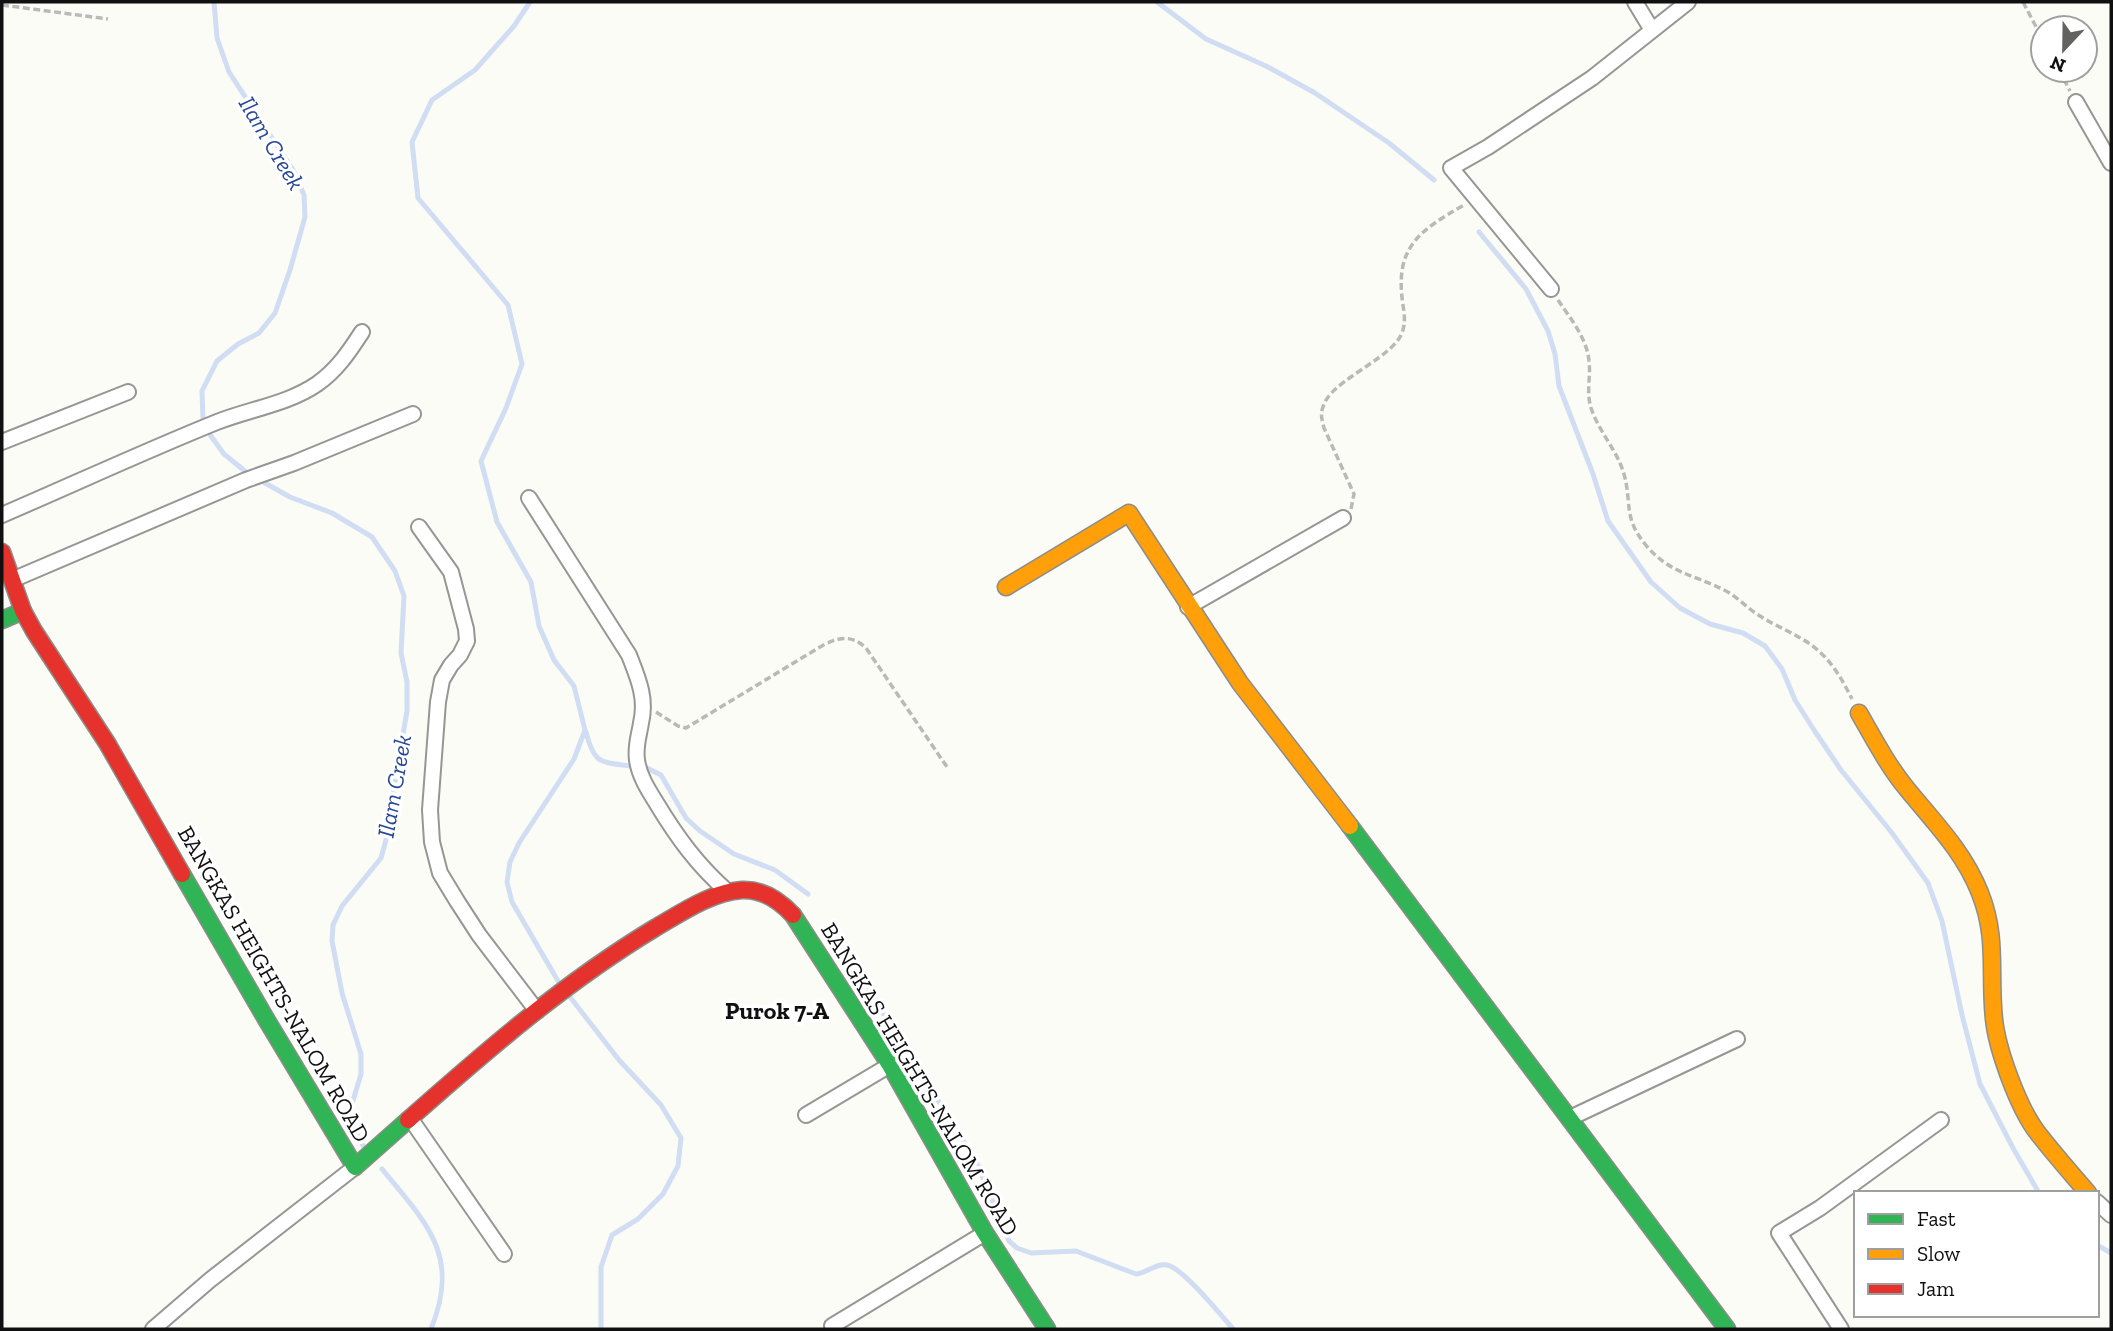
<svg xmlns="http://www.w3.org/2000/svg" width="2113" height="1331" font-family="'Zilla Slab',serif">
	<style>
		.lines { fill: none; stroke-linecap: round; stroke-linejoin: round }
		.stream { stroke: #d0ddf2; stroke-width: 5 }
		.street-casing { stroke: #969694; stroke-width: 18 }
		.fast-casing { stroke: #8c8d8a; stroke-width: 19 }
		.slow-casing { stroke: #8c8d8a; stroke-width: 19 }
		.jam-casing { stroke: #8c8d8a; stroke-width: 19 }
		.path { stroke: #b9b9b8; stroke-width: 3.5; stroke-dasharray: 7 3.5; stroke-linecap: butt }
		.street { stroke: #fefffe; stroke-width: 14 }
		.fast { stroke: #30b455; stroke-width: 16 }
		.slow { stroke: #ff9f0a; stroke-width: 16 }
		.jam { stroke: #e5322d; stroke-width: 16 }
		.labels { text-anchor: middle; dominant-baseline: central; stroke-width: 7; stroke-linejoin: round; paint-order: stroke }
		.street-label { font-size: 23px; fill: #101010; stroke: #fff }
		.water-label { font-size: 24px; font-style: italic; fill: #274894; stroke: #fff }
		.neighbourhood-label { font-size: 24px; font-weight: bold; fill: #101010; stroke: #fff }
	</style>
	<rect width="100%" height="100%" fill="#fbfcf6"/>
	<g class="lines">
		<path class="stream" d="M 530,2 L 514,26 L 475,70 L 432,100 L 412,142 L 418,198 L 508,305 L 522,364 L 506,408 L 481,461 L 497,522 L 531,582 L 539,626 L 554,660 L 574,686 L 585,730 L 574,759 L 519,843 L 510,862 L 507,882 L 512,902 L 558,981
			M 1157,2 L 1206,39 L 1266,66 L 1315,93 L 1389,143 L 1434,180
			M 1479,232 L 1526,289 L 1548,331 L 1555,354 L 1559,386 L 1593,474 L 1608,521 L 1651,582 L 1680,608 L 1710,624 L 1743,633 L 1765,646 L 1782,669 L 1795,700 L 1814,730 L 1841,770 L 1892,833 L 1928,883 L 1942,921 L 1962,1015 L 1980,1084 L 2013,1148 L 2039,1193
			M 203,420 L 202,391 L 217,361 L 238,344 L 259,333 L 275,313 L 290,270 L 305,217 L 304,195 L 295,173 L 229,72 L 217,38 L 214,2
			M 208,432 L 224,454 L 246,472
			M 258,479 L 290,497 L 332,513 L 372,537 L 395,571 L 404,596 L 401,653 L 407,682 L 407,711 L 396,775 L 389,829 L 381,858 L 342,906 L 333,925 L 332,941 L 342,993 L 361,1054 L 361,1074 L 352,1104 L 354,1129 L 365,1149
			M 586,732 C 594,764 600,762 630,766
			M 645,767 L 661,775 L 686,818 L 700,831 L 734,854 L 775,870 L 808,894
			M 844,950 L 861,972 L 883,1013 L 976,1161 L 1009,1241 L 1017,1248 L 1031,1253 L 1076,1251 L 1136,1274 C 1147,1273 1156,1263 1167,1265 C 1183,1268 1221,1315 1233,1329
			M 570,997 L 619,1060 L 661,1105 L 681,1138 L 678,1166 L 663,1194 L 638,1219 L 612,1235 L 601,1267 L 601,1329
			M 382,1169 C 427,1224 461,1255 431,1329
			M 2097,1245 L 2111,1253"/>
		<defs>
			<path id="street" d="M 1635,2 L 1652,30
				M 2076,102 L 2111,163
				M 1551,289 L 1451,168 L 1488,147 L 1592,78 L 1688,2
				M 2,442 L 128,392
				M 529,498 L 629,655 C 638,678 647,698 641,723 C 639,736 635,746 637,760 C 639,776 649,791 657,804 C 677,837 698,866 728,892
				M 2,515 C 74,484 145,451 217,422 C 250,409 288,404 317,384 C 337,370 349,352 362,332
				M 419,527 L 451,572 L 466,629 L 467,641 L 460,655 L 451,665 L 442,680 L 438,702 L 430,810 L 432,842 L 440,873 L 457,901 L 479,935 L 537,1011
				M 12,580 L 246,480 L 294,463 L 413,414
				M 1188,607 L 1343,518
				M 806,1115 L 890,1065
				M 410,1118 L 504,1254
				M 1570,1118 L 1737,1039
				M 2097,1202 L 2111,1215
				M 832,1326 L 985,1233
				M 153,1329 L 210,1280 L 355,1167
				M 1841,1329 L 1779,1233 L 1820,1208 L 1941,1120"/>
			<path id="fast" d="M 2,620 L 23,611
				M 1350,826 L 1727,1329
				M 182,874 L 266,1019 L 355,1167 L 408,1120
				M 793,915 L 890,1065 L 985,1233 L 1047,1329"/>
			<path id="slow" d="M 1006,587 L 1129,513 L 1240,683 L 1350,826
				M 1859,713 C 1874,739 1888,766 1907,789 C 1934,822 1964,852 1980,893 C 1998,938 1989,973 1994,1019 C 1997,1049 2018,1107 2037,1132 C 2053,1153 2071,1173 2088,1193"/>
			<path id="jam" d="M 2,552 L 23,611 L 34,631 L 107,743 L 182,874
				M 408,1120 C 487,1050 564,983 655,928 C 681,913 711,892 742,890 C 763,889 779,900 793,915"/>
		</defs>
		<use href="#street" class="street-casing"/>
		<use href="#fast" class="fast-casing"/>
		<use href="#slow" class="slow-casing"/>
		<use href="#jam" class="jam-casing"/>
		<path class="path" d="M 2023,2 L 2043,40
			M 2,5 L 108,19
			M 2059,70 L 2070,91
			M 1558,300 C 1570,318 1587,338 1589,361 C 1591,376 1586,392 1591,408 C 1599,432 1617,450 1624,474 C 1632,503 1623,517 1645,544 C 1669,574 1696,575 1726,591 C 1739,598 1748,609 1760,616 C 1774,625 1789,631 1802,639 C 1827,653 1840,675 1852,699
			M 1351,509 L 1354,494 L 1324,428 C 1322,420 1320,414 1323,407 C 1329,383 1381,363 1398,340 C 1406,329 1405,317 1403,305 C 1394,247 1419,231 1464,205
			M 656,712 L 678,726 L 686,728 L 825,644 C 841,637 852,635 866,648 L 947,767"/>
		<use href="#street" class="street"/>
		<use href="#fast" class="fast"/>
		<use href="#slow" class="slow"/>
		<use href="#jam" class="jam"/>
	</g>
	<g class="labels">
		<g class="street-label">
			<text transform="translate(274 984) rotate(60)">BANGKAS HEIGHTS-NALOM ROAD</text>
			<text transform="translate(920 1079) rotate(59)">BANGKAS HEIGHTS-NALOM ROAD</text>
		</g>
		<g class="water-label">
			<text transform="translate(272 143) rotate(59)">Ilam Creek</text>
			<text transform="translate(394 786) rotate(-80)">Ilam Creek</text>
		</g>
		<g class="neighbourhood-label">
			<text x="777" y="1010">Purok 7-A</text>
		</g>
	</g>
	<rect width="2113" height="1331" fill="none" stroke="#101010" stroke-width="7"/>
	<rect x="1854" y="1191" width="245" height="126" fill="#ffffff" stroke="#9f9f9f" stroke-width="2"/>
	<rect x="1868" y="1214" width="35" height="10" fill="#30b455" stroke="#9f9f9f" stroke-width="2"/>
	<text x="1917" y="1226" font-size="21" fill="#101010">Fast</text>
	<rect x="1868" y="1249" width="35" height="10" fill="#ff9f0a" stroke="#9f9f9f" stroke-width="2"/>
	<text x="1917" y="1261" font-size="21" fill="#101010">Slow</text>
	<rect x="1868" y="1284" width="35" height="10" fill="#e5322d" stroke="#9f9f9f" stroke-width="2"/>
	<text x="1917" y="1296" font-size="21" fill="#101010">Jam</text>
	<g transform="translate(2064 49) rotate(202)"><circle r="33" fill="#ffffff" stroke="#9f9f9f" stroke-width="2"/>
	<path d="M0-5L12 26L0 18L-12 26Z" fill="#626360"/>
	<text y="-10" font-size="19" font-weight="bold" text-anchor="middle" fill="#101010">N</text>
	</g>
</svg>
